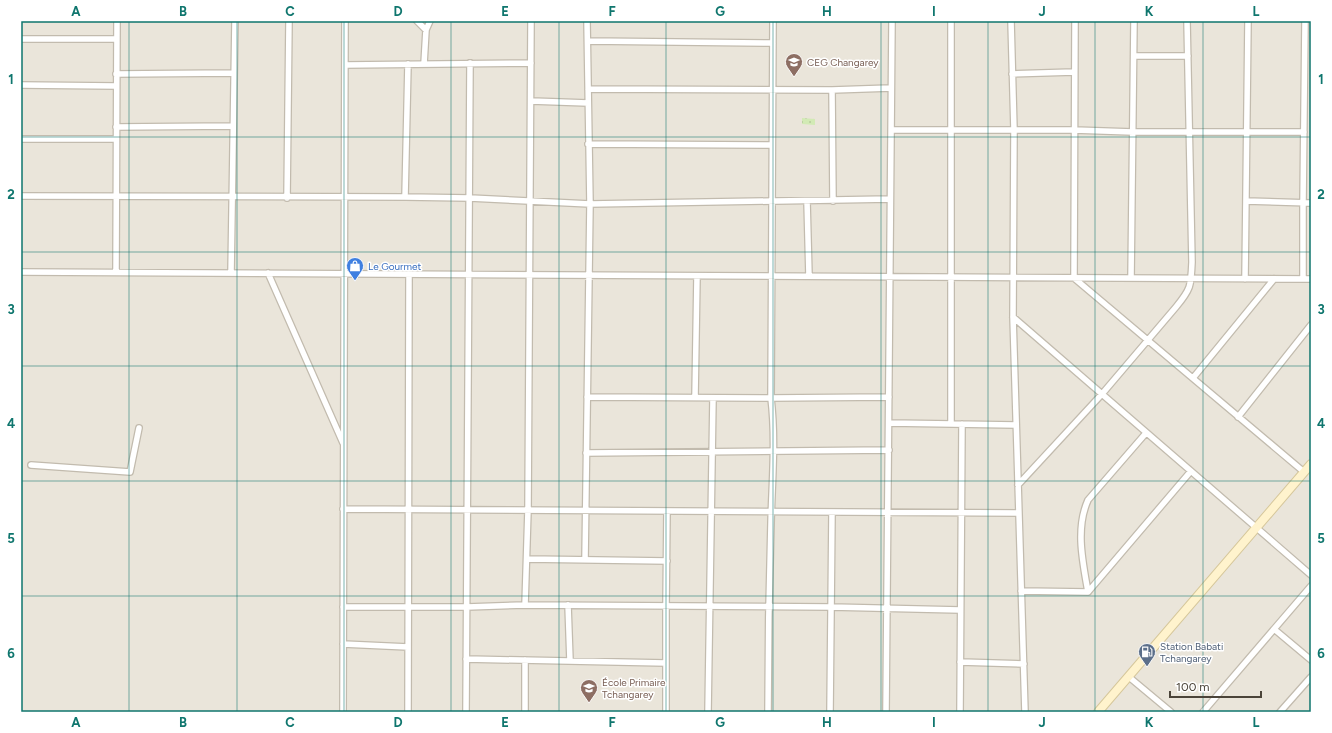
<svg xmlns="http://www.w3.org/2000/svg" width="1332" height="733" font-family="Figtree,sans-serif">
	<style>
		.residential { fill: #eae5da }
		.grass { fill: url(#grass-dots) }
		.lines { fill: none; stroke-linecap: round; stroke-linejoin: round }
		.street-casing { stroke: #c2bbae; stroke-width: 8 }
		.secondary-casing { stroke: #d6c79b; stroke-width: 10 }
		.street { stroke: #fff; stroke-width: 5.5 }
		.secondary { stroke: #fff3cd; stroke-width: 8 }
		.grid { fill: none; stroke: #0f766e; stroke-width: 1; stroke-opacity: 0.55 }
		.labels { text-anchor: middle; dominant-baseline: central; stroke-width: 3; stroke-linejoin: round; paint-order: stroke }
		.education-label { font-size: 10px; fill: #785e54; stroke: #fff; text-anchor: start }
		.shop-label { font-size: 10px; fill: #366cbe; stroke: #fff; text-anchor: start }
		.service-label { font-size: 10px; fill: #4e5e75; stroke: #fff; text-anchor: start }
		.neatline { fill: none; stroke: #0f766e; stroke-width: 1.5 }
		.grid-label { font-size: 13px; text-anchor: middle; font-weight: bold; fill: #0f766e }
	</style>
	<defs>
		<pattern id="grass-dots" width="8" height="8" patternUnits="userSpaceOnUse"><rect width="8" height="8" fill="#d2eab5"/><path d="M2 2h.1M6 6h.1" fill="none" stroke="#b6ca9c" stroke-width="1.8" stroke-linecap="round"/></pattern>
	</defs>
	<rect width="100%" height="100%" fill="#f6f3ec"/>
	<path class="residential" d="M 21,21 L 1311,21 L 1311,712 L 21,712 Z"/>
	<path class="grass" d="M 802,118 L 815,119 L 815,125 L 802,124 Z"/>
	<g class="lines">
		<defs>
			<path id="street" d="M 417,21 L 426,30
				M 1011,21 L 1014,130 L 1013,317 L 1025,712
				M 1075,21 L 1074,278 L 1304,472
				M 21,39 L 117,39
				M 588,41 L 773,43
				M 1134,56 L 1188,56
				M 424,64 L 426,30 L 430,21
				M 345,65 L 531,63
				M 116,74 L 234,73
				M 1012,74 L 1074,72
				M 21,85 L 116,86
				M 588,89 L 832,90 L 891,88
				M 832,90 L 833,201
				M 531,101 L 588,103
				M 116,127 L 233,126
				M 891,130 L 1074,130 L 1133,132 L 1304,132
				M 21,139 L 116,139
				M 588,144 L 772,145
				M 21,196 L 405,197 L 470,198 L 590,204 L 890,199
				M 405,197 L 408,64
				M 287,198 L 289,21
				M 807,201 L 809,276
				M 1246,201 L 1311,203
				M 21,272 L 1311,279
				M 116,272 L 117,21
				M 231,273 L 235,21
				M 268,273 L 343,443
				M 1131,278 L 1134,21
				M 1245,279 L 1248,21
				M 1303,279 L 1303,203 L 1305,21
				M 1013,317 L 1311,575
				M 1193,378 L 1274,279
				M 587,397 L 771,398 L 889,397
				M 695,397 L 697,276
				M 1238,417 L 1311,325
				M 889,423 L 1016,425
				M 951,424 L 951,21
				M 586,453 L 889,450
				M 31,465 L 130,472 L 139,428
				M 1018,485 L 1102,394 L 1176,307 C 1191,289 1191,286 1192,262 L 1187,21
				M 343,509 L 1019,513
				M 527,559 L 667,561
				M 585,560 L 590,204 L 587,21
				M 1021,591 L 1088,592 L 1191,471
				M 1088,592 C 1083,563 1075,529 1088,500 L 1146,433
				M 525,605 L 528,510 L 531,21
				M 568,605 L 570,661
				M 343,607 L 467,607 L 525,605 L 831,607 L 960,610
				M 1274,629 L 1311,660
				M 343,644 L 408,647
				M 466,659 L 666,663
				M 525,660 L 525,712
				M 960,662 L 1024,664
				M 1129,677 L 1171,712
				M 343,712 L 345,21
				M 408,712 L 409,274
				M 466,712 L 470,63
				M 666,712 L 666,606 L 667,511
				M 708,712 L 713,398
				M 768,712 C 768,649 769,586 771,523 C 772,481 776,440 771,398 L 773,21
				M 830,712 L 832,512
				M 886,712 L 892,21
				M 960,712 L 962,424
				M 1203,712 L 1311,586
				M 1280,712 L 1311,677"/>
			<path id="secondary" d="M 1098,712 L 1311,464"/>
		</defs>
		<use href="#street" class="street-casing"/>
		<use href="#secondary" class="secondary-casing"/>
		<use href="#street" class="street"/>
		<use href="#secondary" class="secondary"/>
	</g>
	<path class="grid" d="M 129,21 L 129,712M 237,21 L 237,712M 344,21 L 344,712M 451,21 L 451,712M 559,21 L 559,712M 666,21 L 666,712M 773,21 L 773,712M 881,21 L 881,712M 988,21 L 988,712M 1095,21 L 1095,712M 1203,21 L 1203,712M 21,137 L 1311,137M 21,252 L 1311,252M 21,366 L 1311,366M 21,481 L 1311,481M 21,596 L 1311,596"/>
	<defs>
		<symbol id="school-pin" viewBox="-11 -11 22 30"><path d="M0 17L-7.5 6A9.5 9.5 0 1 1 7.5 6Z" fill="#8d6e63" stroke="#fff"/><path d="M0-5L7-2L0 1L-7-2ZM-4 1L0 2.5L4 1V4Q0 6-4 4Z" fill="#fff"/></symbol>
		<symbol id="shop-pin" viewBox="-11 -11 22 30"><path d="M0 17L-7.5 6A9.5 9.5 0 1 1 7.5 6Z" fill="#3f7fe0" stroke="#fff"/><path d="M-5-2.5h2.3a2.7 3.5 0 0 1 5.4 0H5L5.5 6h-11ZM-1.5-2.5h3a1.5 2.3 0 0 0-3 0Z" fill="#fff"/></symbol>
		<symbol id="fuel-pin" viewBox="-11 -11 22 30"><path d="M0 17L-7.5 6A9.5 9.5 0 1 1 7.5 6Z" fill="#5c6f8a" stroke="#fff"/><path d="M-5.5-6h7V0h2V4h1.3V-2.5L3-4.5l.8-.8L6-3V5H2.5V1h-1V6h-7ZM-4.2-4.7v3.2H.2V-4.7Z" fill="#fff"/></symbol>
	</defs>
	<g fill-rule="evenodd">
		<use href="#school-pin" x="784" y="52" width="20" height="27"/>
		<use href="#shop-pin" x="345" y="256" width="20" height="27"/>
		<use href="#fuel-pin" x="1137" y="642" width="20" height="27"/>
		<use href="#school-pin" x="579" y="678" width="20" height="27"/>
	</g>
	<g class="labels">
		<g class="education-label">
			<text x="807" y="62">CEG Changarey</text>
			<text x="602" y="682">École Primaire<tspan x="602" dy="12">Tchangarey</tspan></text>
		</g>
		<g class="shop-label">
			<text x="368" y="266">Le Gourmet</text>
		</g>
		<g class="service-label">
			<text x="1160" y="646">Station Babati<tspan x="1160" dy="12">Tchangarey</tspan></text>
		</g>
	</g>
	<rect width="1332" height="733" fill="none" stroke="#ffffff" stroke-width="44"/>
	<path d="M1170 691v6h91v-6" fill="none" stroke="#4b4439" stroke-width="2"/>
	<text x="1176" y="691" font-size="12" fill="#4b4439" stroke="#ffffff" stroke-width="3" paint-order="stroke">100 m</text>
	<rect x="22" y="22" width="1288" height="689" class="neatline"/>
	<g class="grid-label">
		<text x="76" y="16">A</text>
		<text x="183" y="16">B</text>
		<text x="290" y="16">C</text>
		<text x="398" y="16">D</text>
		<text x="505" y="16">E</text>
		<text x="612" y="16">F</text>
		<text x="720" y="16">G</text>
		<text x="827" y="16">H</text>
		<text x="934" y="16">I</text>
		<text x="1042" y="16">J</text>
		<text x="1149" y="16">K</text>
		<text x="1256" y="16">L</text>
		<text x="11" y="84">1</text>
		<text x="1321" y="84">1</text>
		<text x="11" y="199">2</text>
		<text x="1321" y="199">2</text>
		<text x="11" y="314">3</text>
		<text x="1321" y="314">3</text>
		<text x="11" y="428">4</text>
		<text x="1321" y="428">4</text>
		<text x="11" y="543">5</text>
		<text x="1321" y="543">5</text>
		<text x="11" y="658">6</text>
		<text x="1321" y="658">6</text>
		<text x="76" y="727">A</text>
		<text x="183" y="727">B</text>
		<text x="290" y="727">C</text>
		<text x="398" y="727">D</text>
		<text x="505" y="727">E</text>
		<text x="612" y="727">F</text>
		<text x="720" y="727">G</text>
		<text x="827" y="727">H</text>
		<text x="934" y="727">I</text>
		<text x="1042" y="727">J</text>
		<text x="1149" y="727">K</text>
		<text x="1256" y="727">L</text>
	</g>
</svg>
